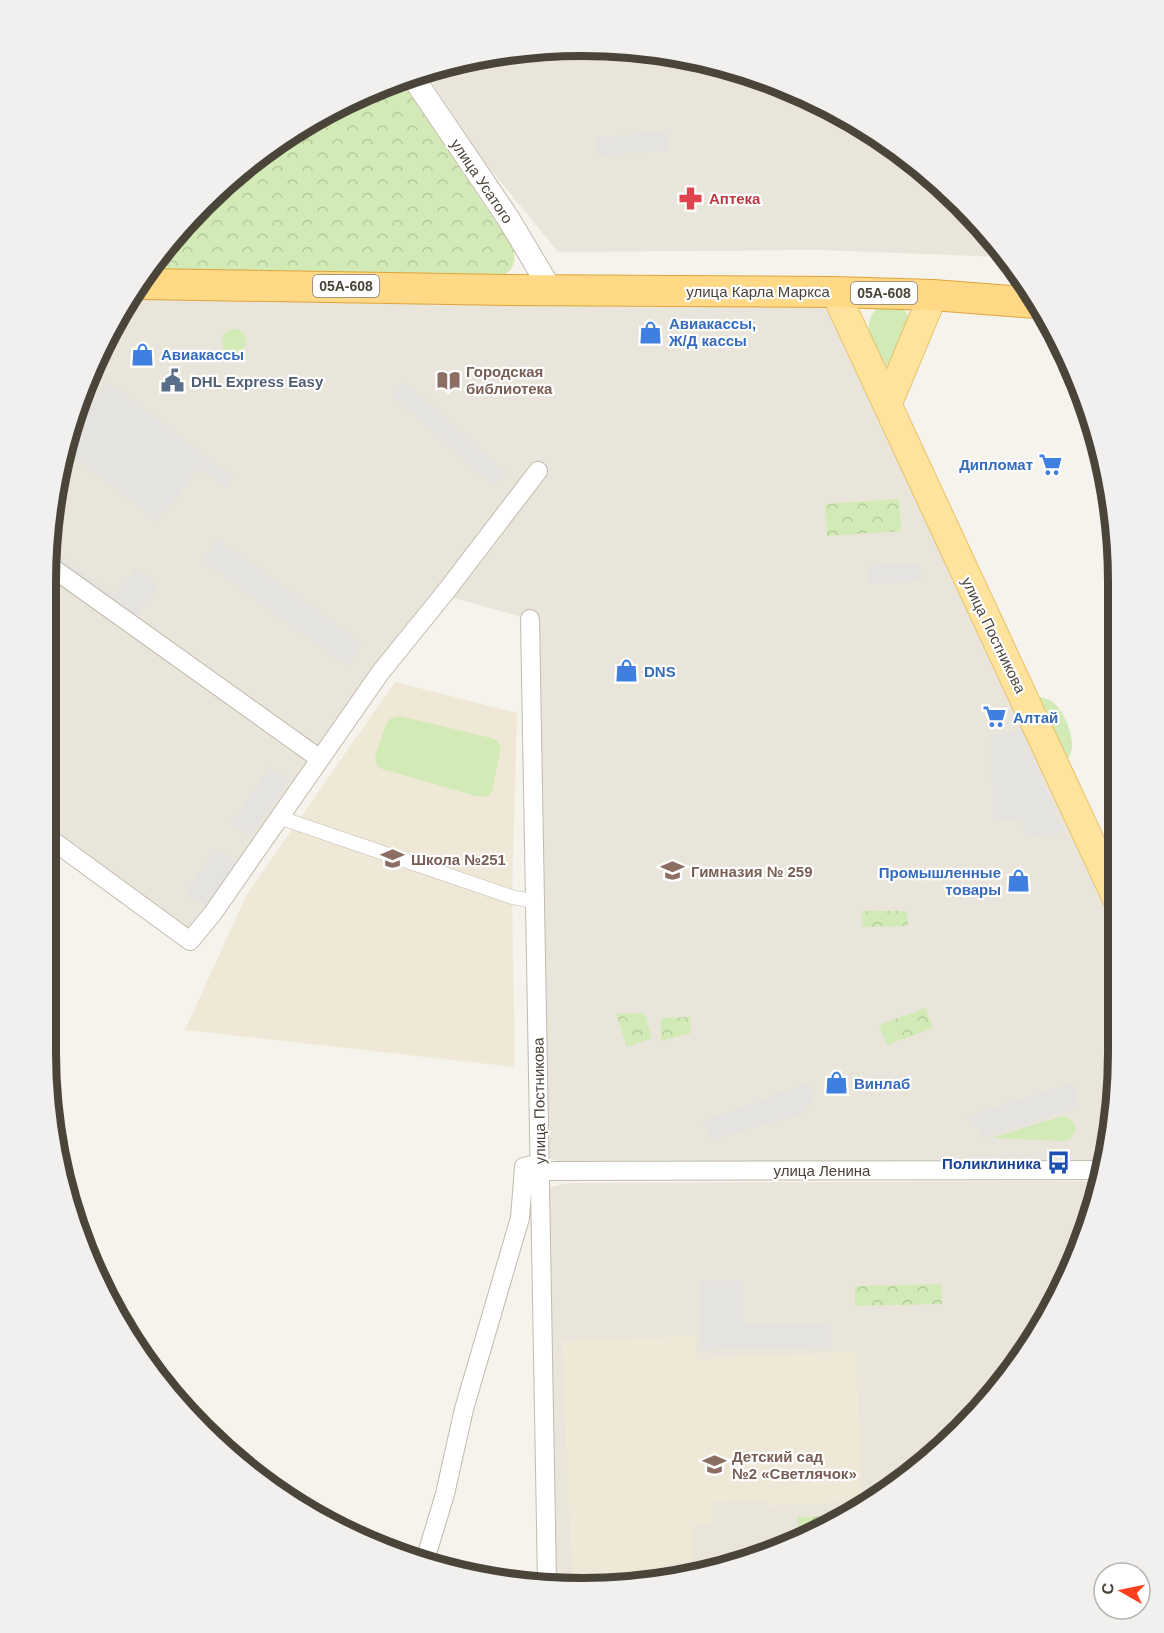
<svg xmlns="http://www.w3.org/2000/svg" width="1164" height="1633" font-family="Helvetica,sans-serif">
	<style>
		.residential { fill: #eae5da }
		.education { fill: #efe8d6 }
		.grass { fill: #d2eab5 }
		.forest { fill: url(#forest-crowns) }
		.parking { fill: #e5e3e0 }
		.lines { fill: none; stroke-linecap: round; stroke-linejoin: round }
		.pedestrian-casing { stroke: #c2bbae; stroke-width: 15 }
		.minor-casing { stroke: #c2bbae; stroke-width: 20 }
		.tertiary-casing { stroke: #c2bbae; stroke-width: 24 }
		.primary-casing { stroke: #e6c16a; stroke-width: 30 }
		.trunk-casing { stroke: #e0a43c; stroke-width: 32 }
		.pedestrian { stroke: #fff; stroke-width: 14 }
		.minor { stroke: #fff; stroke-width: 18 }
		.tertiary { stroke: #fff; stroke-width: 22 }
		.primary { stroke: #ffe39c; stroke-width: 28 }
		.trunk { stroke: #ffd985; stroke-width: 30 }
		.labels { text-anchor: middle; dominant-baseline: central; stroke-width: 4.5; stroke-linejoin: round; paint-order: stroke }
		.shield { fill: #fff; stroke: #817c74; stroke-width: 1.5 }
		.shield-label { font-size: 14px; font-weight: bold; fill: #4b4439 }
		.street-label { font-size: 15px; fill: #4b4439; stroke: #fff }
		.health-label { font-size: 15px; font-weight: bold; fill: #be3a42; stroke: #fff; text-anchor: start }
		.shop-label { font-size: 15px; font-weight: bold; fill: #366cbe; stroke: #fff; text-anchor: start }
		.education-label { font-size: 15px; font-weight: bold; fill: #785e54; stroke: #fff; text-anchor: start }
		.service-label { font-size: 15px; font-weight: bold; fill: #4e5e75; stroke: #fff; text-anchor: start }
		.transit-label { font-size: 15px; font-weight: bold; fill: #164399; stroke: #fff; text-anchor: end }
		.rim { fill: none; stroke: #4b4439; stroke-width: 8 }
	</style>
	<defs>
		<pattern id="forest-crowns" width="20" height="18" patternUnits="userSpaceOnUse" patternTransform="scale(1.5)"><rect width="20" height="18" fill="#d2eab5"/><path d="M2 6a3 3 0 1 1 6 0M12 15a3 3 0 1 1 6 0" fill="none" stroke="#b6ca9c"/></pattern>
	</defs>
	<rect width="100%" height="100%" fill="#f6f3ec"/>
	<path class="residential" d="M 617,46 L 721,63 L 820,101 L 909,156 L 986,228 L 1005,257 L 818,250 L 558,252 L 482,159 L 424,70 L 512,50 Z
		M 131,296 L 818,305 L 833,311 L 1117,919 L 1118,1086 L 1106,1160 L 565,1163 L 548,1158 L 532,620 L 440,594 L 322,761 L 189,930 L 45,831 L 45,582 L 55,477 L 117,313 Z
		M 1102,1181 L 1101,1190 L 1063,1289 L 1008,1378 L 936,1455 L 788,1547 L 652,1583 L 549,1583 L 547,1190 L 551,1187 L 568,1183 Z"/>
	<path class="education" d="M 395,682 L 517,713 L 512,897 L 515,1067 L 185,1030 L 247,894 Z
		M 695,1336 L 696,1359 L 856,1352 L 862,1501 L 769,1506 L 768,1500 L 711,1502 L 712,1523 L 692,1524 L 693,1562 L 665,1563 L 665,1578 L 572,1581 L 562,1342 Z"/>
	<path class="grass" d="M 881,306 C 895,306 904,304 909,318 L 886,377 C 877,356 855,322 881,306 Z
		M222 341a12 12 0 1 1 24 0a12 12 0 1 1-24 0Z
		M 1038,696 C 1042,698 1048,699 1051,701 C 1065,709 1078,744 1069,757 L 1064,756 Z
		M 400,716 L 491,738 L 498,741 L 501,749 L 492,791 L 487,797 L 476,796 L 382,769 L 377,765 L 375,757 L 386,724 L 391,718 Z
		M 1063,1116 C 1071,1118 1074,1122 1076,1130 L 1070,1139 L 1063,1141 L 991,1138 Z"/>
	<path class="forest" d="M 399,78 L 512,246 C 516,257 516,270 503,275 L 151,272 L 228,178 L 314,117 Z
		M 899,499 L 901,531 L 827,536 L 825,504 Z
		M 862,911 L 907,911 L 908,926 L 862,927 Z
		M 925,1008 L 933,1028 L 887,1045 L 879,1025 Z
		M 644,1013 L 652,1038 L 627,1047 L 616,1014 Z
		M 690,1017 L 691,1033 L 661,1041 L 661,1018 Z
		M 941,1284 L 942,1304 L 855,1306 L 855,1286 Z
		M 838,1516 L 810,1533 L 798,1534 L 798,1517 Z"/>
	<path class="parking" d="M 666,131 L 670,151 L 598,155 L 596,138 Z
		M 108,381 L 233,478 L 225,487 L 200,467 L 157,521 L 66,450 L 76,423 Z
		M 404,381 L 506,473 L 494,486 L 392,395 Z
		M 217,539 L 363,644 L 347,666 L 202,560 Z
		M 48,548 L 115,596 L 135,568 L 159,585 L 133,621 L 47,559 Z
		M 920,563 L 921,581 L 870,584 L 869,566 Z
		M 1021,729 L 1064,833 L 1026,836 L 1021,820 L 993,821 L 991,735 Z
		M 270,767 L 289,780 L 250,837 L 231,824 Z
		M 216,849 L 236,864 L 205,907 L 185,892 Z
		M 808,1083 L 812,1101 L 799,1115 L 713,1139 L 702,1122 Z
		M 1072,1083 L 1079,1107 L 984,1137 L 967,1116 Z
		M 742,1280 L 744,1325 L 830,1323 L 831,1346 L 702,1350 L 700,1282 Z"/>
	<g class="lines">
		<defs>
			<path id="pedestrian" d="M 278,817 L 512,897 L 536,902"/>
			<path id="minor" d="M 47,564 L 320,759
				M 530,619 L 547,1583
				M 45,835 L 190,941 L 213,913 L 380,673 L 447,590 L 538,471
				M 540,1171 L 1104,1170
				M 426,1557 L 445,1494 L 464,1409 L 520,1218 L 524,1167 L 540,1163"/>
			<path id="tertiary" d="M 410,73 L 508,218 L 551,290"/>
			<path id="primary" d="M 835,292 L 1117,899
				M 888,403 L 933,295"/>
			<path id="trunk" d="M 141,284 L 509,290 L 835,292 L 933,295 L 1036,303"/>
		</defs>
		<use href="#pedestrian" class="pedestrian-casing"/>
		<use href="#minor" class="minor-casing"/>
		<use href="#tertiary" class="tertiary-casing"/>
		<use href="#primary" class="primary-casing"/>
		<use href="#trunk" class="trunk-casing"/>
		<use href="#pedestrian" class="pedestrian"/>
		<use href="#minor" class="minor"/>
		<use href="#tertiary" class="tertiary"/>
		<use href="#primary" class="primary"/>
		<use href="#trunk" class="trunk"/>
	</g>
	<defs>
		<symbol id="pharmacy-bare" viewBox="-9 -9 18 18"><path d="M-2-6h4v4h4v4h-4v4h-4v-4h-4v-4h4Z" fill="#e0444e" stroke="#fff" stroke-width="2.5" paint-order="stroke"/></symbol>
		<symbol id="shop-bare" viewBox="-9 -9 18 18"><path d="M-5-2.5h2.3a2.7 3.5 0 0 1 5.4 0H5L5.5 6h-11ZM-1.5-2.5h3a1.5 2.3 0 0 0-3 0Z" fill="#3f7fe0" stroke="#fff" stroke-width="2.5" paint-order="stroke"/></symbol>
		<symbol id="library-bare" viewBox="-9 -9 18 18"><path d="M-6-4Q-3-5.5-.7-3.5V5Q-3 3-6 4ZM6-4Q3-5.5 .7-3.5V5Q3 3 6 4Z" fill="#8d6e63" stroke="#fff" stroke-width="2.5" paint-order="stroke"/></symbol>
		<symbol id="civic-bare" viewBox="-9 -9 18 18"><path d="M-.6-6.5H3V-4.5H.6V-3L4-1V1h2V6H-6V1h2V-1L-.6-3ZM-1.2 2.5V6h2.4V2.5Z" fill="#5c6f8a" stroke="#fff" stroke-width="2.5" paint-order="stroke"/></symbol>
		<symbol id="supermarket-bare" viewBox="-9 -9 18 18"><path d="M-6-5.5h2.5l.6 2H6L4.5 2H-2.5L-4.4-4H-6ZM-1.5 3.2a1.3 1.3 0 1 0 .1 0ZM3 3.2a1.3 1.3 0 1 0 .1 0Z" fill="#3f7fe0" stroke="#fff" stroke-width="2.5" paint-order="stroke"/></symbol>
		<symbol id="school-bare" viewBox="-9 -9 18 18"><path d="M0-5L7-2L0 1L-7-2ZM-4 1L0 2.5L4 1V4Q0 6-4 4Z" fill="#8d6e63" stroke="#fff" stroke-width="2.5" paint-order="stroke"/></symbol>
		<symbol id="bus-bare" viewBox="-9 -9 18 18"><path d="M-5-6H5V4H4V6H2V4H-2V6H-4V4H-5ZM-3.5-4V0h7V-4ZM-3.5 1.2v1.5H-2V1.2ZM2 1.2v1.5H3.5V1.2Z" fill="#1a4fb4" stroke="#fff" stroke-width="2.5" paint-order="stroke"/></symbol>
	</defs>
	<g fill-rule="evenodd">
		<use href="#pharmacy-bare" x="674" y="182" width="33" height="33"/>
		<use href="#shop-bare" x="634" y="316" width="33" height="33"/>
		<use href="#shop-bare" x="126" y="338" width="33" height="33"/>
		<use href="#library-bare" x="432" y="364" width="33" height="33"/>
		<use href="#civic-bare" x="156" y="364" width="33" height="33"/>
		<use href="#supermarket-bare" x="1034" y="448" width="33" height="33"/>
		<use href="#shop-bare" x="610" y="654" width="33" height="33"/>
		<use href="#supermarket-bare" x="978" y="700" width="33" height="33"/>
		<use href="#school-bare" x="376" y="842" width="33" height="33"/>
		<use href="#school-bare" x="656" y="854" width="33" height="33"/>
		<use href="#shop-bare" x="1002" y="864" width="33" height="33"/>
		<use href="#shop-bare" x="820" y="1066" width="33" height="33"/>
		<use href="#bus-bare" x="1042" y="1146" width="33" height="33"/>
		<use href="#school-bare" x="698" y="1448" width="33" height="33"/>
	</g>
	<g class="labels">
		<g class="shield">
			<rect x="313" y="275" width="66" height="22" rx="4.5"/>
			<rect x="851" y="282" width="66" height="22" rx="4.5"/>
		</g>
		<g class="shield-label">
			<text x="346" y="286">05А-608</text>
			<text x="884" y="293">05А-608</text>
		</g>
		<g class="street-label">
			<text transform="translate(482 181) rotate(56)">улица Усатого</text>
			<text x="758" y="291">улица Карла Маркса</text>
			<text transform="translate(994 635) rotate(64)">улица Постникова</text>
			<text transform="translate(539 1101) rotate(-91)">улица Постникова</text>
			<text x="822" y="1170">улица Ленина</text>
		</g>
		<g class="health-label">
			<text x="709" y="198">Аптека</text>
		</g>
		<g class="shop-label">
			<text x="669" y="323">Авиакассы,<tspan x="669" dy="17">Ж/Д кассы</tspan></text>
			<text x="161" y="354">Авиакассы</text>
			<text x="1033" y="464" text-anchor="end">Дипломат</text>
			<text x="644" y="671">DNS</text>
			<text x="1013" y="717">Алтай</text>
			<text x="1001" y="872" text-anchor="end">Промышленные<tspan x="1001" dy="17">товары</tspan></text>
			<text x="854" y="1083">Винлаб</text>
		</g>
		<g class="education-label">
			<text x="466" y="371">Городская<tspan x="466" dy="17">библиотека</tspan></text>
			<text x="411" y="859">Школа №251</text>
			<text x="691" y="871">Гимназия № 259</text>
			<text x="732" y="1456">Детский сад<tspan x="732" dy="17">№2 «Светлячок»</tspan></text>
		</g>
		<g class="service-label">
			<text x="191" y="381">DHL Express Easy</text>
		</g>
		<g class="transit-label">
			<text x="1041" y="1163">Поликлиника</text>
		</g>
	</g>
	<path d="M0 0H1164V1633H0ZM582 56H582A526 526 0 0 1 1108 582V1052A526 526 0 0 1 582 1578H582A526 526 0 0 1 56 1052V582A526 526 0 0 1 582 56Z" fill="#f1f0ef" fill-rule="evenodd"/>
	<path class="rim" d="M582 56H582A526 526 0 0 1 1108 582V1052A526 526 0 0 1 582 1578H582A526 526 0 0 1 56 1052V582A526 526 0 0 1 582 56Z"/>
	<g transform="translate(1122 1591) rotate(279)"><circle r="28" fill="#ffffff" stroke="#b7b4b0" stroke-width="1.5"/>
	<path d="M0-4.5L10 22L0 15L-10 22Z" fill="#fc3f1d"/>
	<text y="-9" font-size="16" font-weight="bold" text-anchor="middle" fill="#4b4439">С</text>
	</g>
</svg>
